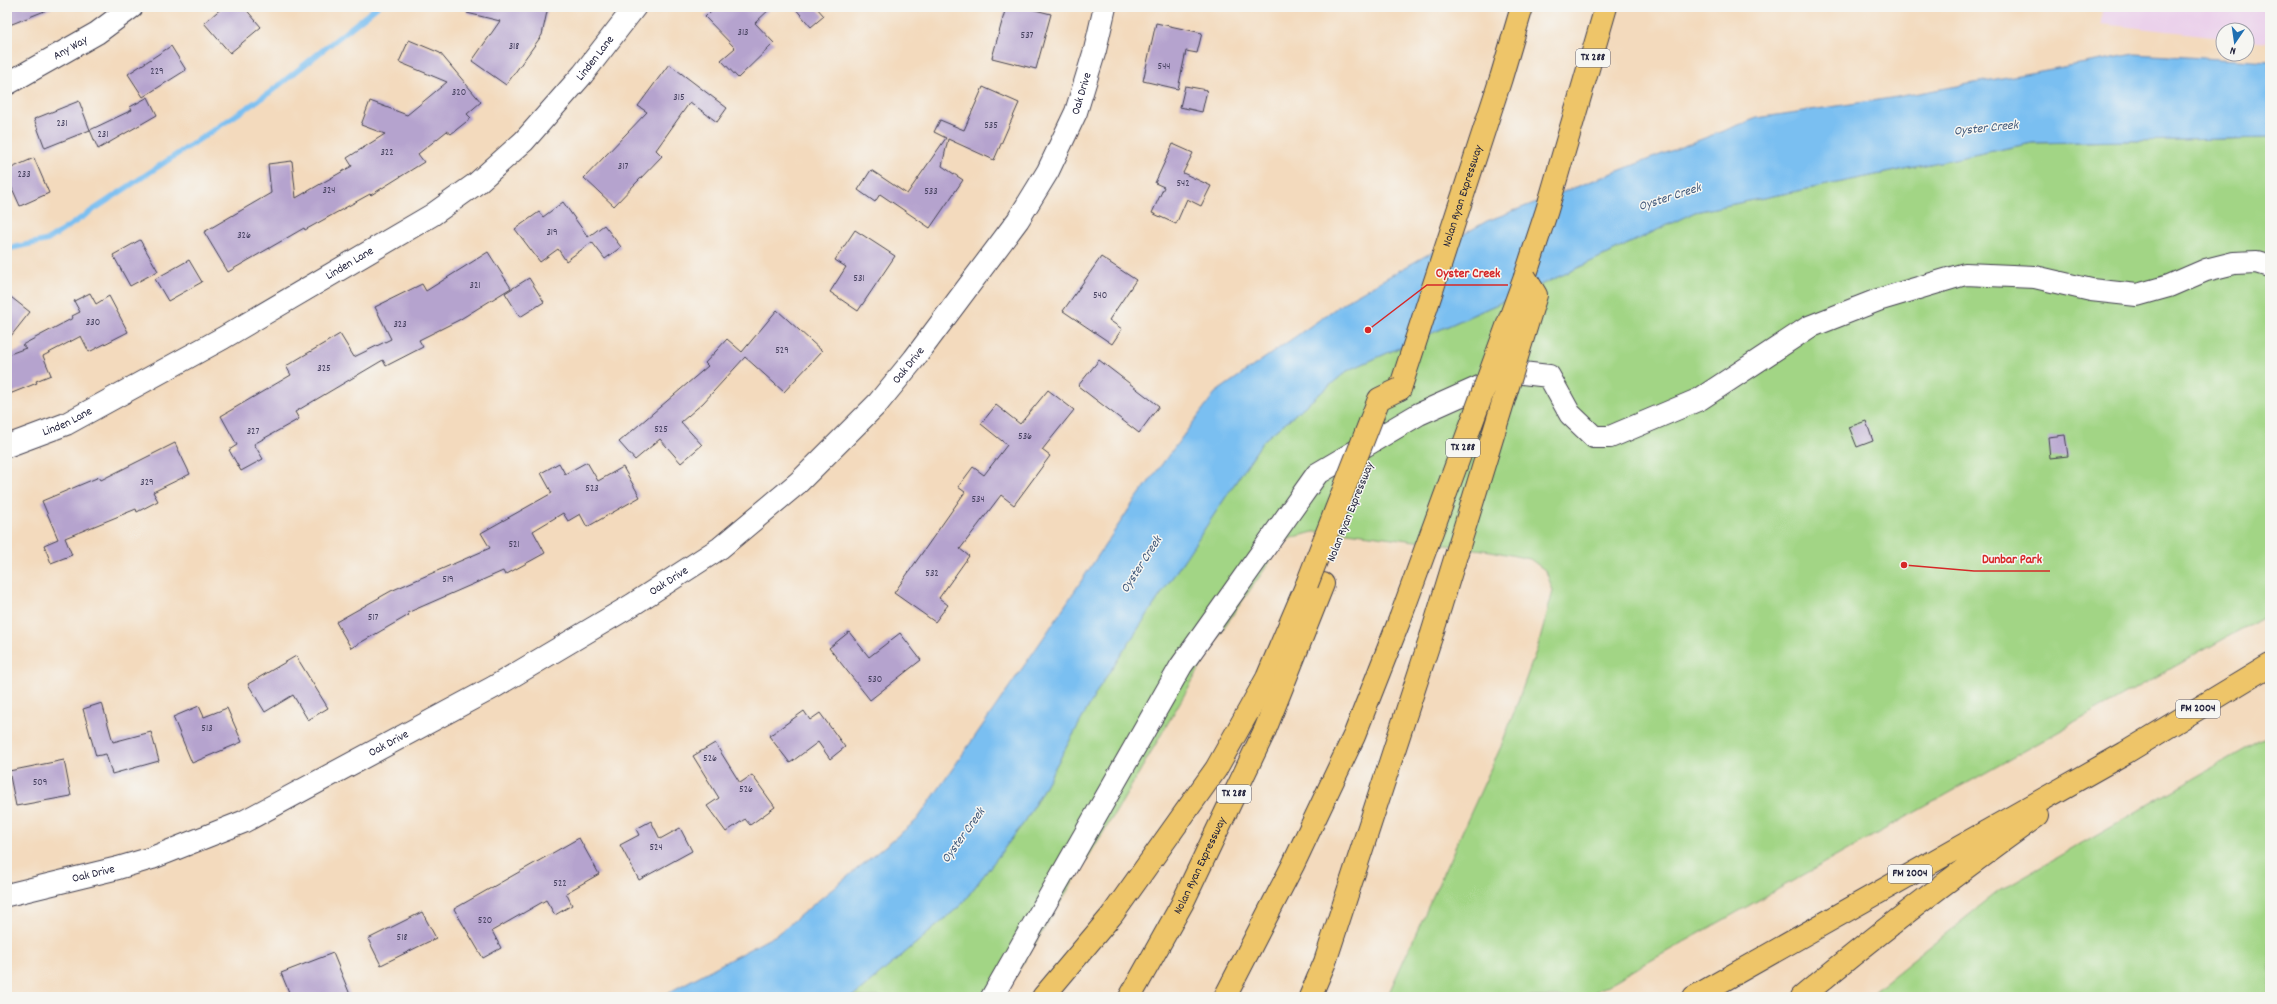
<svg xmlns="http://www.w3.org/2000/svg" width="2277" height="1004" font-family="Dekko,sans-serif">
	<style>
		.built { fill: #ebd1eb }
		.green { fill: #a2d585; stroke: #627c60 }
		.water { fill: #7abff1; stroke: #4e7096 }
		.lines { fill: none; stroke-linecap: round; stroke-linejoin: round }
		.stream { stroke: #7abff1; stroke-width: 5.5 }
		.building { fill: #b5a3ce }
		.minor-casing { stroke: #413e4e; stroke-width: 24 }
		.major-casing { stroke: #413e4e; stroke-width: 24 }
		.highway-casing { stroke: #413e4e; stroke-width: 24 }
		.minor { stroke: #fff; stroke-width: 22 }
		.major { stroke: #eec569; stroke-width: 22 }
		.highway { stroke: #eec569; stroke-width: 22 }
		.highway-bridge-casing { stroke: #413e4e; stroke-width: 24; stroke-linecap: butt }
		.highway-bridge { stroke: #eec569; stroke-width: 22 }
		.labels { text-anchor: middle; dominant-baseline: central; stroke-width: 3; stroke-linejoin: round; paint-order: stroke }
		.number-label { font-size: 10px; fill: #474260 }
		.shield { fill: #f6f6f2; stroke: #626272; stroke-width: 1 }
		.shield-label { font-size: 11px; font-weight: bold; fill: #22223b }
		.street-label { font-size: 12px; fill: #22223b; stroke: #f6f6f2 }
		.water-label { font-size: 13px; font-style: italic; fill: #41597b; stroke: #f6f6f2 }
		.leader { fill: none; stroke: #d62828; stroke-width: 1.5 }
		.callout-dot { fill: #d62828; stroke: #f6f6f2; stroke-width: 1.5 }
		.callout-label { font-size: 13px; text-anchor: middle; font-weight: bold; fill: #d62828; stroke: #f6f6f2; stroke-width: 3; stroke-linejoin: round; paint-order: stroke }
	</style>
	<rect width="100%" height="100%" fill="#f6f6f2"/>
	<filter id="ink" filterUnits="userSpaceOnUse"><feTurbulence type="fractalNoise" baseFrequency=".025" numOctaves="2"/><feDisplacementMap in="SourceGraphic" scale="8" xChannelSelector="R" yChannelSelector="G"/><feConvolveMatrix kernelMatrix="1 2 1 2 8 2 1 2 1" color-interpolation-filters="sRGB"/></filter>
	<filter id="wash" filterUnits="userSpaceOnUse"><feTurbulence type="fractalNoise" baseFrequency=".012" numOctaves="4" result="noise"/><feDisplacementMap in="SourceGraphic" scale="16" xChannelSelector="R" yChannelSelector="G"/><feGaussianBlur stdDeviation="0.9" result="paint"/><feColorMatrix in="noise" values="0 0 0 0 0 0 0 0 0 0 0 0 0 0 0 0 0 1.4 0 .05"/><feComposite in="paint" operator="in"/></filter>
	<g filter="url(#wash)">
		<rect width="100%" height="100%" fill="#f3dabd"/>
		<path class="built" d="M 2102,7 L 2270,7 L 2270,42 L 2247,40 L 2247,30 L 2223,30 L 2223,37 L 2101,24 Z"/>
		<path class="green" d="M 2270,138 L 2270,613 L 1586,997 L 1387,997 L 1503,742 L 1539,643 L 1553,591 L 1546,571 L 1530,559 L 1491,551 L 1340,531 L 1313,532 L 1291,538 L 1278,550 L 1222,630 L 1122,802 L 1002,997 L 853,997 L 961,905 L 1026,820 L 1100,686 L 1263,441 L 1347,371 L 1567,273 L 1695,212 L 2032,143 Z
			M 2270,735 L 2270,997 L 1867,997 L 2000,890 Z"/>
		<path class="water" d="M 2135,54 L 2270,62 L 2270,138 L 2032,143 L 1695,212 L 1567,273 L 1347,371 L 1263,441 L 1100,686 L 1026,820 L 961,905 L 853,997 L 660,997 L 776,935 L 917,820 L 1046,634 L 1133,503 L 1215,393 L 1349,299 L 1487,221 L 1757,118 L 1891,98 Z"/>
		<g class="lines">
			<path class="stream" d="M 7,249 L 48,240 L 269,93 L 377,7"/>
		</g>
		<g id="blocks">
			<path class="building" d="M 7,7 L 52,7 L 52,8 L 7,26 Z
				M 223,7 L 244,7 L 261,27 L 230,53 L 204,23 Z
				M 467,7 L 548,7 L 542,35 L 506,85 L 472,61 L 500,21 L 467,13 Z
				M 715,7 L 772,7 L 755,23 L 774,43 L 738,78 L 721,60 L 735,48 L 705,17 Z
				M 794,7 L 816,7 L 824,16 L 811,27 Z
				M 1006,7 L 1023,7 L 1051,14 L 1036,69 L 992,58 Z
				M 1156,23 L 1202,33 L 1197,53 L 1186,51 L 1178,89 L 1143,81 Z
				M 409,40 L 440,53 L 481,102 L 467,114 L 471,118 L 451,134 L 447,131 L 418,154 L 424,162 L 371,195 L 370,194 L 305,230 L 304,228 L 228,272 L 204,232 L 271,193 L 268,164 L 292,161 L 296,198 L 352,166 L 347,158 L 385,134 L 361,125 L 370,101 L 407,115 L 447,82 L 399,62 Z
				M 171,46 L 186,70 L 143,97 L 128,74 Z
				M 669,64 L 727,108 L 717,122 L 690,102 L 656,150 L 662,156 L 614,206 L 584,178 L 647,112 L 638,106 Z
				M 1185,86 L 1207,90 L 1202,112 L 1180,107 Z
				M 983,87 L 1019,103 L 994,160 L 948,139 L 942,166 L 963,180 L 930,228 L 880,194 L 875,202 L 858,190 L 871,170 L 907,194 L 946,138 L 934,132 L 940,120 L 964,130 Z
				M 148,97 L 157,115 L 98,149 L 90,130 L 132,110 L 130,107 Z
				M 79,101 L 90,130 L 45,148 L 34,119 Z
				M 1173,144 L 1193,153 L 1183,173 L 1211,186 L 1201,206 L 1187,199 L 1176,224 L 1152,213 L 1164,187 L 1155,183 Z
				M 34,158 L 49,193 L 20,206 L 7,177 L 7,170 Z
				M 563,202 L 588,237 L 604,225 L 621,247 L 605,259 L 592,242 L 566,261 L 558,249 L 540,262 L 515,229 L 539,212 L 543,217 Z
				M 855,230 L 895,256 L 858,311 L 830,292 L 846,267 L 835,260 Z
				M 140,240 L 158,271 L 130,286 L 113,255 Z
				M 488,252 L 511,288 L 459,320 L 419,340 L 423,347 L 386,366 L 383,360 L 295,412 L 299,419 L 254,444 L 263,459 L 241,471 L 229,450 L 237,445 L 221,416 L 291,375 L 286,366 L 340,334 L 354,357 L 391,339 L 375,307 L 422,284 L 426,291 Z
				M 1101,257 L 1136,280 L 1109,320 L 1122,329 L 1112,344 L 1063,311 Z
				M 189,260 L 202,282 L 168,301 L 155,279 Z
				M 529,278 L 544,302 L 520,317 L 505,293 Z
				M 90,293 L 96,304 L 109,296 L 128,332 L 89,352 L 81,336 L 43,356 L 51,375 L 36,381 L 37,383 L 7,395 L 7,355 L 26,348 L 22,345 L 73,318 L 72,316 L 80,312 L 74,301 Z
				M 7,294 L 30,312 L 7,341 Z
				M 777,310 L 822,351 L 784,392 L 745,357 L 703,403 L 681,422 L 702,445 L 681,463 L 660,439 L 635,460 L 619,442 L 708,366 L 705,363 L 727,339 L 742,352 Z
				M 1099,360 L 1159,406 L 1139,433 L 1078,386 Z
				M 1048,390 L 1074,410 L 1042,450 L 1050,456 L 1014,505 L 1001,495 L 960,549 L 969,556 L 939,598 L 948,605 L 935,622 L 894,593 L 965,492 L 958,487 L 973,467 L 984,475 L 1007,445 L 981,424 L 996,405 L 1020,424 Z
				M 1866,421 L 1873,441 L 1857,447 L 1849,427 Z
				M 2065,435 L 2068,456 L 2050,458 L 2048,437 Z
				M 175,443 L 190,474 L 153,492 L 158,501 L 137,512 L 136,509 L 65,538 L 72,555 L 51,563 L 44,545 L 58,539 L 42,501 L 99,477 L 101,480 Z
				M 587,462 L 598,481 L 623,467 L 640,497 L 587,527 L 580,514 L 568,521 L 563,513 L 533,531 L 545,553 L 505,575 L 503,571 L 407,613 L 409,615 L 351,648 L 336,622 L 391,591 L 490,548 L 481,533 L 552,493 L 541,473 L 559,463 L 565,474 Z
				M 849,632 L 869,657 L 900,633 L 921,660 L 870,700 L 829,648 Z
				M 296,656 L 328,708 L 308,720 L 293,695 L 265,712 L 248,684 Z
				M 102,703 L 113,742 L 151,732 L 159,761 L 112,774 L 106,754 L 96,756 L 83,709 Z
				M 199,706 L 204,717 L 227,708 L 242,742 L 192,763 L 173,717 Z
				M 804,711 L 810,720 L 820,713 L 845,747 L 830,759 L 818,742 L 790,763 L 769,736 Z
				M 715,743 L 740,783 L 752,775 L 775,807 L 750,825 L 745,819 L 726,832 L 707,806 L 719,798 L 693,756 Z
				M 64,760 L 71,796 L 16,806 L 9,771 Z
				M 651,821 L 660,839 L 680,828 L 692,851 L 639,880 L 620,845 L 639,835 L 636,829 Z
				M 579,838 L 599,874 L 566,893 L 572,905 L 555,915 L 546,900 L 492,931 L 501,948 L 483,958 L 454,909 Z
				M 422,912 L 436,938 L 381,965 L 368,939 Z
				M 333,953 L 351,997 L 291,997 L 281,973 Z"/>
		</g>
	</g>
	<g filter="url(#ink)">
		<use href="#blocks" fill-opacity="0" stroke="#413e4e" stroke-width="1"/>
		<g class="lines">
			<defs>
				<g id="minor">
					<path id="s1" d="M 7,84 L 97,33 L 132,7"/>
					<path id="s2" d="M 7,446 L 66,424 L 223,338 L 432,215 L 477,183 L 524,141 L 583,74 L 635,7"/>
					<path id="s3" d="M 7,895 L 118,868 L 152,858 L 243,822 L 494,687 L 632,605 L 720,548 L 799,482 L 878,403 L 914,359 L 1018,220 L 1048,171 L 1076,112 L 1095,50 L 1105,7"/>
					<path d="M 992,997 L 1181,666 L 1317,474 L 1419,414 L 1513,372 L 1549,376 L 1570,414 L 1594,437 L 1610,437 L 1700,399 L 1809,327 L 1878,300 L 1965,274 L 2035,277 L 2091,290 L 2137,295 L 2169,286 L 2206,270 L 2234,263 L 2257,262 L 2270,266"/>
				</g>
				<path id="major" d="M 1694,997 L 2125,753 L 2270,665
					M 1802,997 C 1878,933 1956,874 2037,816"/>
				<g id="highway">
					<path d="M 1525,277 L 1547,210 L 1606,7"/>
					<path id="s4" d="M 1400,389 L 1501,78 L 1522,7"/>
					<path d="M 1043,997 L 1112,915 L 1216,769 L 1267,678 L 1307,584"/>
					<path id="s5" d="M 1130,997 L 1182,904 L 1265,730 L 1323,584"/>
					<path d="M 1225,997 L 1293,865 L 1354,736 L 1400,619"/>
					<path d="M 1310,997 L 1325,962 L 1431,637"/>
				</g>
			</defs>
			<use href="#minor" class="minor-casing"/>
			<use href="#major" class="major-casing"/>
			<use href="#highway" class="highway-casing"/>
			<use href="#minor" class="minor"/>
			<use href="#major" class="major"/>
			<use href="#highway" class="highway"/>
			<defs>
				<path id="highway-bridge" d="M 1307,584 L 1379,399 L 1400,389
					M 1400,619 L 1525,277
					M 1431,637 L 1536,295 L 1525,277"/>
			</defs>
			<use href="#highway-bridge" class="highway-bridge-casing"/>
			<use href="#highway-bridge" class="highway-bridge"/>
		</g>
	</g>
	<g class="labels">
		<g class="number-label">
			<text x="743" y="33">313</text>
			<text x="1027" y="36">537</text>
			<text x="514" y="47">318</text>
			<text x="1164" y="67">544</text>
			<text x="157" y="72">229</text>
			<text x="459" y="93">320</text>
			<text x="679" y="98">315</text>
			<text x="62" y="124">231</text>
			<text x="991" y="126">535</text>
			<text x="103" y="135">231</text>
			<text x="387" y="153">322</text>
			<text x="623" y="167">317</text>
			<text x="24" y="175">233</text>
			<text x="1183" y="184">542</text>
			<text x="329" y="191">324</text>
			<text x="931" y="192">533</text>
			<text x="552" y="233">319</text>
			<text x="244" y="236">326</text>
			<text x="859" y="279">531</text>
			<text x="475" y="286">321</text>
			<text x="1100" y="296">540</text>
			<text x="93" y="323">330</text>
			<text x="400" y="325">323</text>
			<text x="782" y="351">529</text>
			<text x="324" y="369">325</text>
			<text x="661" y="430">525</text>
			<text x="253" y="432">327</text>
			<text x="1025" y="437">536</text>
			<text x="147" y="483">329</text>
			<text x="592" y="489">523</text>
			<text x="978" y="500">534</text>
			<text x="514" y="545">521</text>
			<text x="932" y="574">532</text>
			<text x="448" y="580">519</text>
			<text x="373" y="618">517</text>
			<text x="875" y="680">530</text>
			<text x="207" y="729">513</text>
			<text x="710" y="759">526</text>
			<text x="40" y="783">509</text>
			<text x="746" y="790">526</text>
			<text x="656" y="848">524</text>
			<text x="560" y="884">522</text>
			<text x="485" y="921">520</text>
			<text x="402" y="938">518</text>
		</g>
		<g class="shield">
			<rect x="1576" y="49" width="34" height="18" rx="3"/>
			<rect x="1446" y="439" width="34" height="18" rx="3"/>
			<rect x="2176" y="700" width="44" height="18" rx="3"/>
			<rect x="1217" y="785" width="34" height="18" rx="3"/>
			<rect x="1888" y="865" width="44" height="18" rx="3"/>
		</g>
		<g class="shield-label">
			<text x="1593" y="58">TX 288</text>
			<text x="1463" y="448">TX 288</text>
			<text x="2198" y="709">FM 2004</text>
			<text x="1234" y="794">TX 288</text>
			<text x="1910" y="874">FM 2004</text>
		</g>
		<g class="street-label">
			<text stroke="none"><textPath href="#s1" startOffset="73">Any Way</textPath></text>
			<text stroke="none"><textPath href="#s2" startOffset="712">Linden Lane</textPath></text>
			<text stroke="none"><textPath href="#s3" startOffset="1385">Oak Drive</textPath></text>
			<text stroke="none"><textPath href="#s4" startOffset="203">Nolan Ryan Expressway</textPath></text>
			<text stroke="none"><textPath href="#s2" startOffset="389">Linden Lane</textPath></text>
			<text stroke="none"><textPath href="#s3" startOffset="1061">Oak Drive</textPath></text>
			<text stroke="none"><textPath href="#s2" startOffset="65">Linden Lane</textPath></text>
			<text transform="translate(1351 512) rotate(-68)">Nolan Ryan Expressway</text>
			<text stroke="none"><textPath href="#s3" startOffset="737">Oak Drive</textPath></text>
			<text stroke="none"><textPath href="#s3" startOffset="413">Oak Drive</textPath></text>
			<text stroke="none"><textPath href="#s5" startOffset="149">Nolan Ryan Expressway</textPath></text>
			<text stroke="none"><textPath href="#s3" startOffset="89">Oak Drive</textPath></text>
		</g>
		<g class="water-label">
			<text transform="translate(1986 129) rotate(-6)">Oyster Creek</text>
			<text transform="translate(1670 198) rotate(-18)">Oyster Creek</text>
			<text transform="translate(1142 565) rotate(-57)">Oyster Creek</text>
			<text transform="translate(964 836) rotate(-54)">Oyster Creek</text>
		</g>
	</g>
	<path class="leader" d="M1368 330L1427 285H1508M1904 565L1974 571H2050"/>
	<g class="callout-dot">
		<circle cx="1368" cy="330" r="4"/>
		<circle cx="1904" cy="565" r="4"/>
	</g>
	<g class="callout-label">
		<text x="1468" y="277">Oyster Creek</text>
		<text x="2012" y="563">Dunbar Park</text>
	</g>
	<rect width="2277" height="1004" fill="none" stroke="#f6f6f2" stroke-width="24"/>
	<g transform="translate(2235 42) rotate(193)"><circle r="19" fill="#f6f6f2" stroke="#a1a1a9"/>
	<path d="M0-3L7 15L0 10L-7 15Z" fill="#1f6fb2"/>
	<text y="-6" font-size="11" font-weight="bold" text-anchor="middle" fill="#22223b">N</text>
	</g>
</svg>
